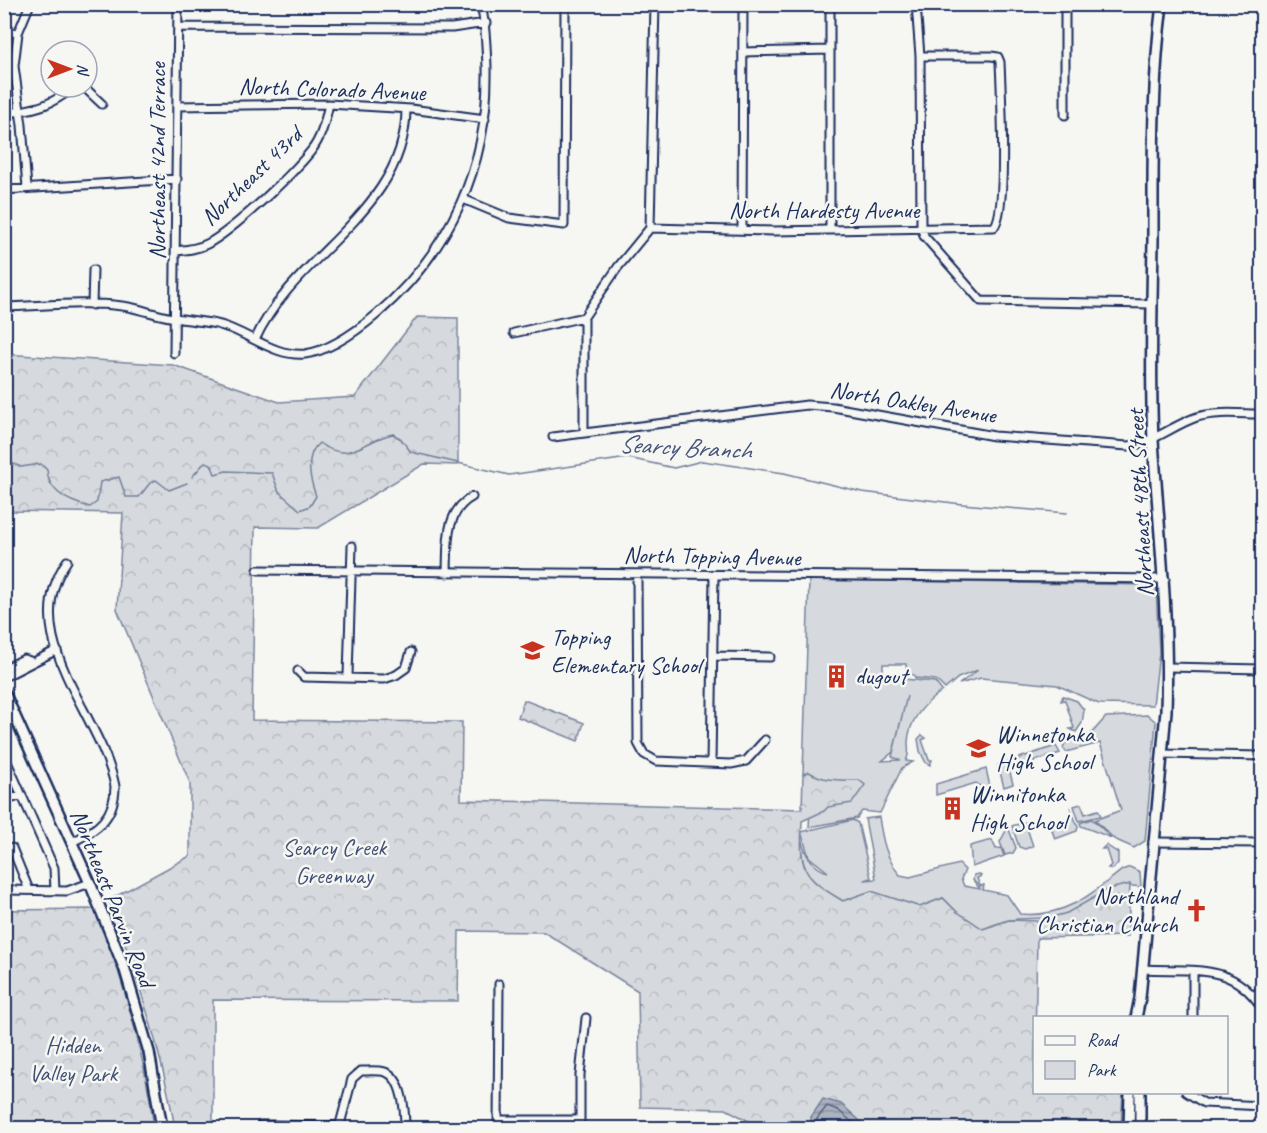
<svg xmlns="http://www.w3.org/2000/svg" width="1267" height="1133" font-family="Caveat,sans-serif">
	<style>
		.green { fill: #d6d9dd; stroke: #78849e; stroke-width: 1.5; fill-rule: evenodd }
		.forest { fill: url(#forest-crowns); stroke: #78849e; stroke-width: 1.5 }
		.water { fill: url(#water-rules); stroke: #717e99; stroke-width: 1.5 }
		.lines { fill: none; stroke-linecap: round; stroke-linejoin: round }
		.shore { stroke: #556385; stroke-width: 1.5 }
		.stream { stroke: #717e99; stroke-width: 1.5 }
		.street-casing { stroke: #1b2f5e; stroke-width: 11 }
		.secondary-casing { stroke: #1b2f5e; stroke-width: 14 }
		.street { stroke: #f6f6f2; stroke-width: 7 }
		.secondary { stroke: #f6f6f2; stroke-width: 9 }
		.labels { text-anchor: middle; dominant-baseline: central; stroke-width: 5; stroke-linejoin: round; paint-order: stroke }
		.street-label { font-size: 24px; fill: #1b2f5e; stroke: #f6f6f2 }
		.poi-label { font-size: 24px; fill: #1b2f5e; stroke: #f6f6f2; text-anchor: start }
		.park-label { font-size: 24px; fill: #405177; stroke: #f6f6f2 }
		.water-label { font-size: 26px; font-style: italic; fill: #46567b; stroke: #f6f6f2 }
	</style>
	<defs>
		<pattern id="forest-crowns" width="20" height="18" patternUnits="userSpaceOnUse" patternTransform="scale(1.5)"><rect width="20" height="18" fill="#d6d9dd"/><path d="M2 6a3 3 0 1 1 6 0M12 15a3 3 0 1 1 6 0" fill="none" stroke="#b7bbc0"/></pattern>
		<pattern id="water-rules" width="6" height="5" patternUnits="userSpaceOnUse" patternTransform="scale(1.5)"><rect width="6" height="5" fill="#abb2c0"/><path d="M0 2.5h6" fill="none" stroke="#8a919f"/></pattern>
	</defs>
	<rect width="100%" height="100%" fill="#f6f6f2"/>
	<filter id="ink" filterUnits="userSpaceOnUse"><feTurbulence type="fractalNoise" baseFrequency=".0167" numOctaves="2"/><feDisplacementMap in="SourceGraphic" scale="12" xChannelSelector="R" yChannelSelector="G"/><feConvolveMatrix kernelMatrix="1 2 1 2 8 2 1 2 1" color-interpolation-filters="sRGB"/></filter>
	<g filter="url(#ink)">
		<path class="green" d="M 809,580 L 1156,585 L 1159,653 L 1153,705 L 1099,704 L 1057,685 L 981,678 L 959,684 L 978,670 L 958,678 L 945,689 L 936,680 L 915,678 L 914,675 L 907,673 L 906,664 L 883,664 L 883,677 L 935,682 L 942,691 C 925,703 909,720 908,742 C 908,750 910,754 906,761 L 913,762 L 902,768 L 880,813 L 862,811 L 857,818 L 809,827 L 812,774 L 809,772 L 803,774 ZM 907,696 L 892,757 L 901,760 L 882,761 L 893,752 Z
			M 1063,696 L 1077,701 L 1084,710 L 1082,723 L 1076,732 L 1070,729 L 1074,728 L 1065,700 L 1061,701 Z
			M 1148,715 L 1156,722 L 1145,841 L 1134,848 L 1114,839 L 1095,820 L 1121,810 L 1100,743 L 1066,752 L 1063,748 L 1065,743 L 1090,735 L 1106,717 Z
			M 922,735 L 926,738 L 922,740 L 929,760 L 932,760 L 930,765 L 926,763 L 920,751 L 918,739 Z
			M 1056,746 L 1060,753 L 1009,769 L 1013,784 L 1004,787 L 998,765 Z
			M 986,769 L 991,791 L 980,795 L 983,788 L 976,783 L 936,795 L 936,784 Z
			M 1081,804 L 1085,814 L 1098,810 L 1101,816 L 1079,821 L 1074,806 Z
			M 1070,807 L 1078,827 L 1077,831 L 1055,839 L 1051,827 L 1069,822 L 1072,813 Z
			M 879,817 C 882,838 886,859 900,875 L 910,877 L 959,864 L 965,870 L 961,879 L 964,886 L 980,889 L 973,880 L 974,875 L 979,874 L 981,876 L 977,878 L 980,886 L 984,885 L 983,890 L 1007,895 L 1020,914 C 1063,918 1090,896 1122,870 L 1130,867 L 1140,872 L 1141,887 C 1106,881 1094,904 1065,914 C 1042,921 1031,917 1010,920 C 1001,921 992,926 983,929 L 956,911 L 943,898 L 920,907 L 871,891 L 843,901 C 813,884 800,875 801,838 C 804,854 814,869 828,872 L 809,857 L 801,832 L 853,820 L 858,823 L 871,878 L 864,880 L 876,879 L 865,819 Z
			M 1091,819 L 1093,820 L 1112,838 L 1081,826 L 1080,823 Z
			M 1025,822 L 1033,846 L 1025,849 L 1019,847 L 1012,826 Z
			M 1008,827 L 1016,848 L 1013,853 L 1005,855 L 1000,842 Z
			M 992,840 L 996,849 L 1001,848 L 1004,856 L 972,867 L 970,846 Z
			M 1106,845 L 1118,853 L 1118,863 L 1113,869 L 1108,868 L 1111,865 L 1106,849 L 1102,849 Z"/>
		<path class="forest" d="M 417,317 L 458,318 L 458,465 L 424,464 L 318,528 L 255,527 L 252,720 L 462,722 L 461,800 L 802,809 L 803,774 L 809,772 C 826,782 840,780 859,780 L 865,785 L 852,803 L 828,807 L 824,811 L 802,821 C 800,869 800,876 843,901 L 871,891 L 920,907 L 943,898 L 956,911 L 983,929 L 1009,920 L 1038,921 L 1067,913 L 1109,889 L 1130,884 L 1128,936 L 1037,938 L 1034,1092 L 1123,1093 L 1121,1128 L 762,1128 L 726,1109 L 640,1107 L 638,991 L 544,932 L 459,931 L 458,1001 L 213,1000 L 213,1128 L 175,1128 C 161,1049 137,975 109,900 L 190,856 L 190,783 L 117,609 L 123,513 L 9,511 L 4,501 L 4,354 L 173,365 L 279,402 L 355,397 Z
			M 524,700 L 584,723 L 578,741 L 518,717 Z
			M 95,909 C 105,923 110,944 115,961 C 133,1016 147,1071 154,1128 L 5,1128 L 4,910 Z"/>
		<path class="water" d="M 823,1099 L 841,1104 L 868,1128 L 811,1128 L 811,1117 Z"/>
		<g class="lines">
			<path class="shore" d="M 817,1128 L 817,1119 L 827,1106 L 838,1110 L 859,1128"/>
			<path class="stream" d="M 4,460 L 21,467 L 41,464 L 47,470 C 48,492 69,502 90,507 L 97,502 L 100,482 L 119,477 L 126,497 L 139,497 L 150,483 L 156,480 L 169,490 L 187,483
				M 192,477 L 205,462 L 211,464 L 215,474 L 226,471 L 272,473 L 279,492 L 300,510 L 310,506 L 316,496 C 310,480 304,456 319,443 C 350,465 363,440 393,434 L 401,439 L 411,452 L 509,475 L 628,458 L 674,468 L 702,461 L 784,473 L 862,492 L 962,504 L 1067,513"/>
			<defs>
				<path id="street" d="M 830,4 L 830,230
					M 916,4 L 920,56 L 921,225 L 924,236 L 981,301 L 1152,304
					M 178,27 L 452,28 L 486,23
					M 4,31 L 18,33
					M 743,52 L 830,50
					M 84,87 L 102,104
					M 177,106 L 329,104 L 411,109 L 485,119
					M 4,114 C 37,108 47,108 74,87
					M 1065,115 L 1065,4
					M 27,188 L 22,125 L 14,66 L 18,33 L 30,4
					M 4,190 L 177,179
					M 463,199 L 509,218 L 564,225 L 565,4
					M 650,228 L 774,231 L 994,227 C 1008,212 1001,89 1000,62 L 998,57 L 991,56 L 920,56
					M 742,230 L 743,4
					M 176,251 C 187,250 197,249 207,244 C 232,231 293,174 311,151 C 322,137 325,121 329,104
					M 4,299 L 6,267
					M 92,305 L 93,270
					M 4,307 C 43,306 84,301 122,306 C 140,308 157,316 175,318 C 187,320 199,321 211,323 C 244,328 271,357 305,354 C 329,351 358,330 376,315 C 451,250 489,166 487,67 C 486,46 486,26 481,4
					M 514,333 L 584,317 L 618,267 L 650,228 L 655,4
					M 255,340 C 293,254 406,212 406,109
					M 174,353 L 178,4
					M 584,433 L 584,317
					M 553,437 L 807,405 L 833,407 L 994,436 L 1128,446 C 1154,443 1173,425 1197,417 C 1218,411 1241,414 1262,414
					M 67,561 C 15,637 100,712 115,786 C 115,817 98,830 72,842
					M 258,570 L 1165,579
					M 447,573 C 448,546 444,512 472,497
					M 637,575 L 638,743 L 644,754 L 656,761 L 731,764 L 746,761 L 765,740
					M 713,656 L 770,657
					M 1167,667 L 1262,669
					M 4,669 L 24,659 L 30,661
					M 298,671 L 304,677 L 384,679 L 396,675 L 406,668 L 411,652
					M 348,676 L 352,546
					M 4,677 L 57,650
					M 1162,754 L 1262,756
					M 4,755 L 54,868 L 55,891
					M 711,763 L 714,576
					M 4,801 L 22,795
					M 1153,842 L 1262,843
					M 12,848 L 29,890
					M 4,890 L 67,891 L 90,883
					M 1142,969 C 1192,972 1232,961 1262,1008
					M 1193,972 L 1193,1018
					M 1255,995 L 1262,989
					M 1186,1092 L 1204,1103 L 1262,1106
					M 498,1120 L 580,1120
					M 261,1125 L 339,1126
					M 339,1128 L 352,1079 L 361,1071 C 368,1071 378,1070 385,1072 C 403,1077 405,1113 405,1128
					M 498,1128 L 499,984
					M 580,1128 L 580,1075 L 586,1018"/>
				<path id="secondary" d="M 4,692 L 90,883 L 125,970 L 149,1052 L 162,1128
					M 1136,1018 L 1140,998 L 1166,711 C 1169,620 1159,531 1153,440 C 1150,373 1152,306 1153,240 C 1153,161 1152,83 1162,4
					M 1129,1128 L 1130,1092
					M 1140,1128 L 1140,1092"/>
			</defs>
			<use href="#street" class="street-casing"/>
			<use href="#secondary" class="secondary-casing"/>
			<use href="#street" class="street"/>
			<use href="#secondary" class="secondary"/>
		</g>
	</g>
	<defs>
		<symbol id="school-bare" viewBox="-9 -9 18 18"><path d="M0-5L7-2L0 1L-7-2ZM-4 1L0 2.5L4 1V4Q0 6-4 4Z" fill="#c8321e" stroke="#f6f6f2" stroke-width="2.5" paint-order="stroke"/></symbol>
		<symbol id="building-bare" viewBox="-9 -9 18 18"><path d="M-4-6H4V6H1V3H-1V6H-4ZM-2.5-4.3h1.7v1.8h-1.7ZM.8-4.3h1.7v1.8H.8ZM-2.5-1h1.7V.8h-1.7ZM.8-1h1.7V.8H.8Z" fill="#c8321e" stroke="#f6f6f2" stroke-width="2.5" paint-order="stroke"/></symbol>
		<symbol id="church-bare" viewBox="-9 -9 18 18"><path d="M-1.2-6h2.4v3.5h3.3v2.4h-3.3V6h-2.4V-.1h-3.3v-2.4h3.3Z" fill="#c8321e" stroke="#f6f6f2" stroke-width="2.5" paint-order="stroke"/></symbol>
	</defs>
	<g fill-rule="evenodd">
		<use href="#school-bare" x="516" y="634" width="33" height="33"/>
		<use href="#building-bare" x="820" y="660" width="33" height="33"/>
		<use href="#school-bare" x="962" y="732" width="33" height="33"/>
		<use href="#building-bare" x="936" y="792" width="33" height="33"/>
		<use href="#church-bare" x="1180" y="894" width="33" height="33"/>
	</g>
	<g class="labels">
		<g class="street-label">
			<text transform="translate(332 89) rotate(2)">North Colorado Avenue</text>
			<text transform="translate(157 161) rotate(-90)">Northeast 42nd Terrace</text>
			<text transform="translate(251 176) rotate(-44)">Northeast 43rd</text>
			<text x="824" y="210">North Hardesty Avenue</text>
			<text transform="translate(913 402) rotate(9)">North Oakley Avenue</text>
			<text transform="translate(1140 503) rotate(-93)">Northeast 48th Street</text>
			<text transform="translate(712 556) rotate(1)">North Topping Avenue</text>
			<text transform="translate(113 898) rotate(68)">Northeast Parvin Road</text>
		</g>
		<g class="poi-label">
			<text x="551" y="637">Topping<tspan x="551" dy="28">Elementary School</tspan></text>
			<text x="855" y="676">dugout</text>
			<text x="996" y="734">Winnetonka<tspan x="996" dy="28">High School</tspan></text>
			<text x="970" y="794">Winnitonka<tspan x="970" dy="28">High School</tspan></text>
			<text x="1178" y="896" text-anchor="end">Northland<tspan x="1178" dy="28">Christian Church</tspan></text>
		</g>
		<g class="park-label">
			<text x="334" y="847">Searcy Creek<tspan x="334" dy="28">Greenway</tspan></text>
			<text x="73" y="1045">Hidden<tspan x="73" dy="28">Valley Park</tspan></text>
		</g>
		<g class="water-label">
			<text transform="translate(685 447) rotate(3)">Searcy Branch</text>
		</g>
	</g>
	<rect width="1267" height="1133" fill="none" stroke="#f6f6f2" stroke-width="24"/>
	<rect x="12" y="12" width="1243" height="1109" fill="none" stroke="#1b2f5e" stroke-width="2" filter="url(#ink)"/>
	<rect x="1033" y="1016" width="195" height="78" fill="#f6f6f2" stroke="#9ea6b7" stroke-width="1.5"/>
	<rect x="1045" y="1036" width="30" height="9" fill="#f6f6f2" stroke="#9ea6b7" stroke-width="1.5"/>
	<text x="1087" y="1046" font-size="18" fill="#1b2f5e">Road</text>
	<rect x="1045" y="1061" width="30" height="18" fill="#d6d9dd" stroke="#9ea6b7" stroke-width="1.5"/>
	<text x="1087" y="1076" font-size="18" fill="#1b2f5e">Park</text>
	<g transform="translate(69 69) rotate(90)"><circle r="28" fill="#f6f6f2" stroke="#9ea6b7" stroke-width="1.5"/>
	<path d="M0-4.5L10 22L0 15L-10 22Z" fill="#c8321e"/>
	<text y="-9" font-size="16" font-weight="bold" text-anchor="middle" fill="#1b2f5e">N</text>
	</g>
</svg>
